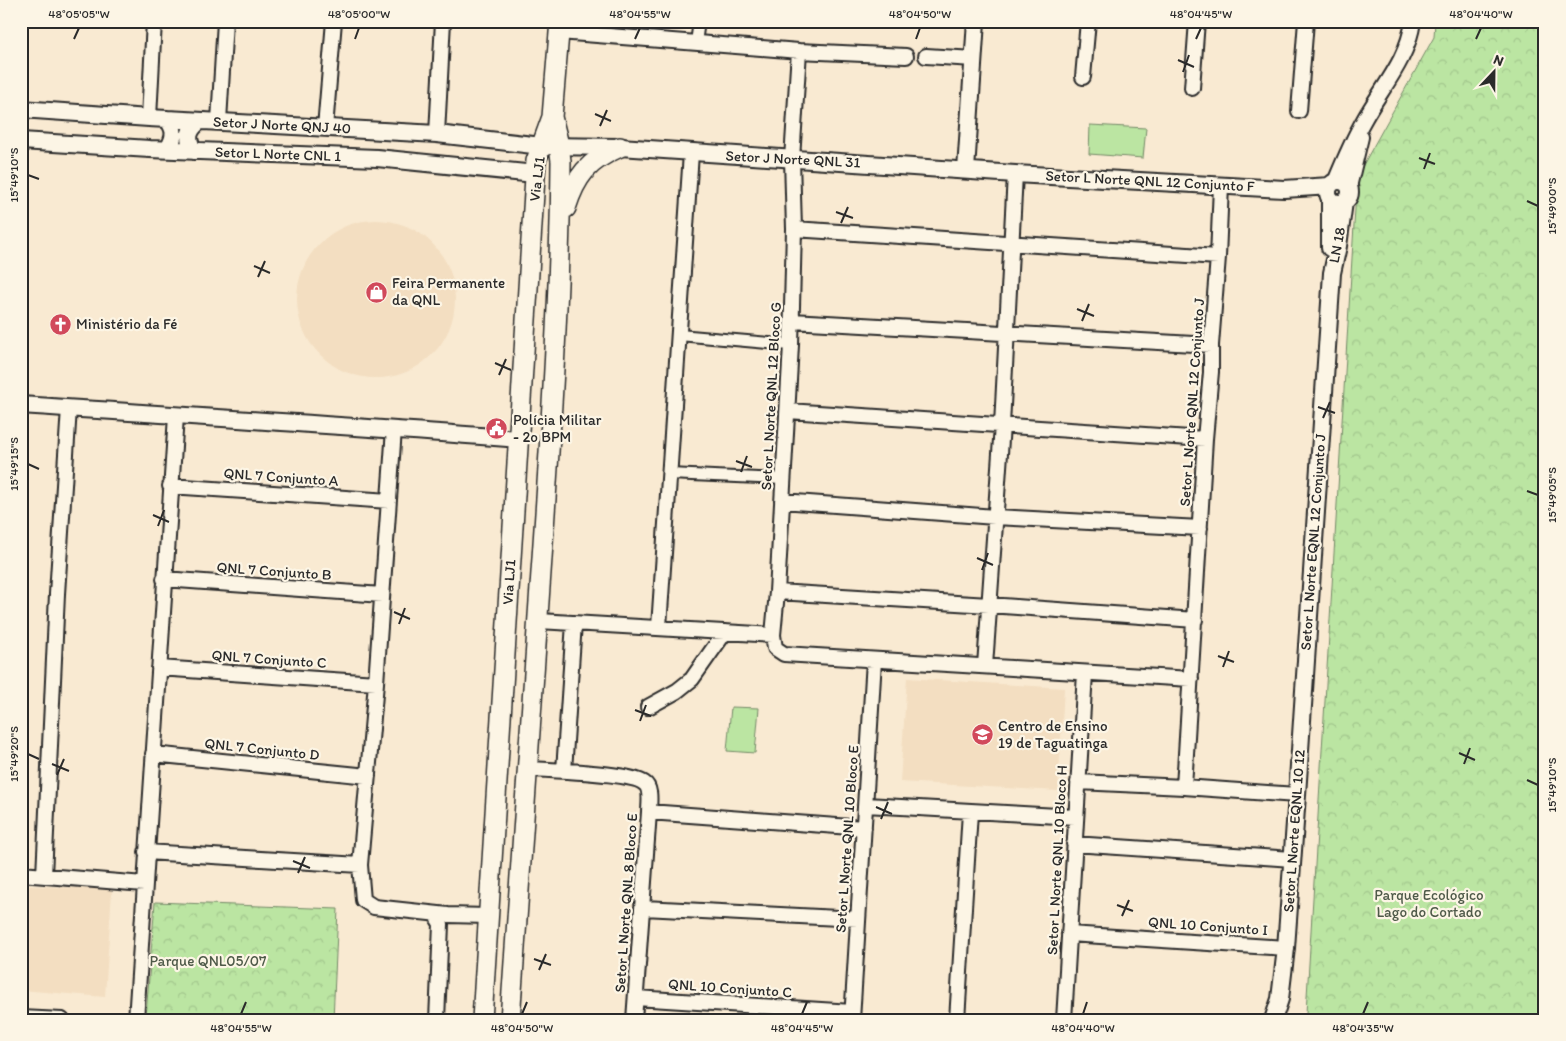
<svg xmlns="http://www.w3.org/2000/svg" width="1566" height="1041" font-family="Itim,sans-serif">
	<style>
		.built { fill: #f3dec1 }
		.park { fill: url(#park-crowns); stroke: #738866 }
		.pitch { fill: #bbe5a2; stroke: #738866 }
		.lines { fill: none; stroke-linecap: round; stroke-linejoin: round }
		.pedestrian-casing { stroke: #2b2b2b; stroke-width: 14 }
		.minor-casing { stroke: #2b2b2b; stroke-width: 18 }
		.tertiary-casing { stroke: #2b2b2b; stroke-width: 20 }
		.secondary-casing { stroke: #2b2b2b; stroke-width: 22 }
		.pedestrian { stroke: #fcf5e5; stroke-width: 10 }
		.minor { stroke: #fcf5e5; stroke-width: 14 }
		.tertiary { stroke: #fcf5e5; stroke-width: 16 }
		.secondary { stroke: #fcf5e5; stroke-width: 19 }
		.ticks { fill: none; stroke: #2b2b2b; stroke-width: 2 }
		.labels { text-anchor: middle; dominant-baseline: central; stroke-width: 4.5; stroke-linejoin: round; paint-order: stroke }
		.street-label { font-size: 15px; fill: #2b2b2b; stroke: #fcf5e5 }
		.poi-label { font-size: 15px; fill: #2b2b2b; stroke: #fcf5e5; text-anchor: start }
		.park-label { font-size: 15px; fill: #4f5a49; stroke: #fcf5e5 }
		.neatline { fill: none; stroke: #2b2b2b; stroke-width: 2 }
		.ticks-label { font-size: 12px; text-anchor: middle; fill: #2b2b2b }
	</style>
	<defs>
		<pattern id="park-crowns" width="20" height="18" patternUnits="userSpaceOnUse" patternTransform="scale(1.25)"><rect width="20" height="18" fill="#bbe5a2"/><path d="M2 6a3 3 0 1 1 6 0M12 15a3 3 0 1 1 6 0" fill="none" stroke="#a1c58c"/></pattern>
	</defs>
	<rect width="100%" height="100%" fill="#f9ead2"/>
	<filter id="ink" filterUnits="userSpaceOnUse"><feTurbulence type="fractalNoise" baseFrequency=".02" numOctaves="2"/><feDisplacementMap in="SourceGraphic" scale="10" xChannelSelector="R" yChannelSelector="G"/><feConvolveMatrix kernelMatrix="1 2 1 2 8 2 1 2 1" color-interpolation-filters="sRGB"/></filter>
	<g filter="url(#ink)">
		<path class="built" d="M297 299a79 79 0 1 1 158 0a79 79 0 1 1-158 0Z
			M 907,678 L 1064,688 L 1058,791 L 900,782 Z
			M 21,885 L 112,890 L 105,997 L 21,990 Z"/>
		<path class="park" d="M 1435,21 L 1545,21 L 1545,1020 L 1309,1020 L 1306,1013 L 1357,176 L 1434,37 Z
			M 155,902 L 338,909 L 333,1020 L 216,1020 L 146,1015 Z"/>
		<path class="pitch" d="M 1090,125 L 1146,128 L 1143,158 L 1089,154 Z
			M 731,707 L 759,708 L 755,753 L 727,751 Z"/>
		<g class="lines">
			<defs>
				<path id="pedestrian" d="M 696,43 L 699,21
					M 679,335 L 791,345
					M 669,474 L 784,479"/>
				<path id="minor" d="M 559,32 L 799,51 L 906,56
					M 799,51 L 792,159 L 794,229 L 791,345 L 777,592 L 773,635 L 775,648 L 784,654 L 1191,679
					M 926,56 L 974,59
					M 1083,77 L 1088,21
					M 1192,88 L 1197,21
					M 1299,111 L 1306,21
					M 149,118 L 154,21
					M 219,121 L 225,21
					M 325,128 L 334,21
					M 437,134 L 443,21
					M 1335,182 C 1344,160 1353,139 1365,118 C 1383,86 1408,59 1413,21
					M 1349,187 L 1361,137
					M 794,229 L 1218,257
					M 792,321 L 1211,345
					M 788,411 L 1205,439
					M 394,429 L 376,683 L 360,865 L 363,900 L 374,907 L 448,915 L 488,916
					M 170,486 L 389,501
					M 782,501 L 995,517 L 1200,528
					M 164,579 L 382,595
					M 777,592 L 989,605 L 1195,620
					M 539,621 L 773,635
					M 659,627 L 691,153
					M 985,666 L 1002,425 L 1015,174
					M 159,668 L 376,683
					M 648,707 L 677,691 L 692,679 L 725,632
					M 153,754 L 368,776
					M 528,769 C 548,770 632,773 644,783 C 652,788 649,804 649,812 L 634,1020
					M 564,771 L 574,623
					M 1078,782 L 1184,787 L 1297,795
					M 1184,787 L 1205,439 L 1211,372 L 1211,345 L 1218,257 L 1221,186
					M 866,805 L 1075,817
					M 649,812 L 864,828
					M 1074,844 L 1292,859
					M 146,852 L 360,865
					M 21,874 L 144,884
					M 44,876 L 57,594 L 69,408
					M 644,908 L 858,919
					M 435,914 L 441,924 L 437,1020
					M 1069,934 L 1286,948
					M 636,998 L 852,1012
					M 21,1018 L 62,1020
					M 136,1020 L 176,416
					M 852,1020 L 874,660
					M 957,1020 L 970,812
					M 1064,1020 L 1085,673"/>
				<path id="tertiary" d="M 21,109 L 149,118 L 437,134 L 542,146 L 620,147 L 1015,174 L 1284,189 L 1330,186
					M 167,119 C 176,130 175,137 168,149
					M 21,141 L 150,149 L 377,158 L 535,174
					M 194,151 C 186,138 188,130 200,121
					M 966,170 L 976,21
					M1328 192a11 11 0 1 1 22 0a11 11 0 1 1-22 0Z
					M 1330,248 L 1330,198
					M 21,405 C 187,416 353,426 519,439
					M 1273,1020 L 1280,999 L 1286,948 L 1297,795 L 1332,273 L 1338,246 L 1344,202"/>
				<path id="secondary" d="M 566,208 C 576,176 588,161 620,147
					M 482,1020 L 536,161 L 552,117 L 560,21
					M 510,1020 C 521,866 531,712 542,558 C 551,426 560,294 561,161 L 559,145 L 552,117"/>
			</defs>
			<use href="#pedestrian" class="pedestrian-casing"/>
			<use href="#minor" class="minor-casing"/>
			<use href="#tertiary" class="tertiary-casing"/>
			<use href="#secondary" class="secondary-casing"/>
			<use href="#pedestrian" class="pedestrian"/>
			<use href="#minor" class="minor"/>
			<use href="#tertiary" class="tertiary"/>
			<use href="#secondary" class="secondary"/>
		</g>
	</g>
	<path class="ticks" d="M 74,39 L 79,28M 355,39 L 359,28M 635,39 L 640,28M 916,39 L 920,28M 1196,39 L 1201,28M 1476,39 L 1481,28M 1178,60 L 1194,67M 1183,72 L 1189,55M 595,114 L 611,121M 600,126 L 607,110M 1419,158 L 1435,164M 1424,169 L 1430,153M 28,175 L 39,179M 1527,201 L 1538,206M 836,212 L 853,218M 841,223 L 848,207M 254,266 L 270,273M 258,277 L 265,261M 1077,309 L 1094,316M 1082,321 L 1089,304M 495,363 L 511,370M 499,375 L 506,359M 1318,407 L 1335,413M 1323,418 L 1330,402M 736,461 L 752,467M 28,464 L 39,469M 741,472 L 747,456M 1527,491 L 1538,495M 153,515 L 169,522M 158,526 L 164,510M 977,558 L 993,565M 982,570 L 988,553M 394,612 L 410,619M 399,624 L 405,608M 1218,656 L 1234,662M 1223,667 L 1229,651M 635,710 L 651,716M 640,721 L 646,705M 1459,753 L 1475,760M 28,754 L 39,759M 52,764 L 69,771M 1464,764 L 1470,748M 57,775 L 64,759M 1527,780 L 1538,785M 876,807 L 892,814M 881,819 L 888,802M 293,861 L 310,868M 298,873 L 305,857M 1117,905 L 1133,911M 1122,916 L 1129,900M 534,959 L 551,965M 539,970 L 546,954M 241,1014 L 246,1002M 522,1014 L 527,1002M 802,1014 L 807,1002M 1083,1014 L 1087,1002M 1363,1014 L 1368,1002"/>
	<defs>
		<symbol id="shop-disc" viewBox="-11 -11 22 22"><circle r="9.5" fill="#d1495b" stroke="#fcf5e5"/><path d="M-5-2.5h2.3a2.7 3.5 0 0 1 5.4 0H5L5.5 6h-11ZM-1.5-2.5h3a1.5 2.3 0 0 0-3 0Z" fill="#fff"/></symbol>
		<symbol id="church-disc" viewBox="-11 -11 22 22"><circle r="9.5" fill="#d1495b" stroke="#fcf5e5"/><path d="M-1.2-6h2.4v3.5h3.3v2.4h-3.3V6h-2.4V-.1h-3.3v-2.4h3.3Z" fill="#fff"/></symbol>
		<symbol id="civic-disc" viewBox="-11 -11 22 22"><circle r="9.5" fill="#d1495b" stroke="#fcf5e5"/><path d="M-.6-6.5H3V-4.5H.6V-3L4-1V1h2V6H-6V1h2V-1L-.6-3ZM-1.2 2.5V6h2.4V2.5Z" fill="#fff"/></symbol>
		<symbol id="school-disc" viewBox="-11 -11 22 22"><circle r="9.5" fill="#d1495b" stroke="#fcf5e5"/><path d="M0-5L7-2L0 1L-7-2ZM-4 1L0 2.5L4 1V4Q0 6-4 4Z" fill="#fff"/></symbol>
	</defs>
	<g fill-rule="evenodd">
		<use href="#shop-disc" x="364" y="280" width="25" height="25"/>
		<use href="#church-disc" x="48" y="312" width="25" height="25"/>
		<use href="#civic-disc" x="484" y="416" width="25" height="25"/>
		<use href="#school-disc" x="970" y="722" width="25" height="25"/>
	</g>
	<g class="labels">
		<g class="street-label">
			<text transform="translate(282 125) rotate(3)">Setor J Norte QNJ 40</text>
			<text transform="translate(278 154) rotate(2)">Setor L Norte CNL 1</text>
			<text transform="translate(793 159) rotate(3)">Setor J Norte QNL 31</text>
			<text transform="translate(537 179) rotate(-83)">Via LJ1</text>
			<text transform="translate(1150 181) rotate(3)">Setor L Norte QNL 12 Conjunto F</text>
			<text transform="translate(1337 245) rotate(-79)">LN 18</text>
			<text transform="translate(771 396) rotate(-87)">Setor L Norte QNL 12 Bloco G</text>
			<text transform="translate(1192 402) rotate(-86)">Setor L Norte QNL 12 Conjunto J</text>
			<text transform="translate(281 477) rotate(4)">QNL 7 Conjunto A</text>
			<text transform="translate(1313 542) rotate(-86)">Setor L Norte EQNL 12 Conjunto J</text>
			<text transform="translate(274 571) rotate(4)">QNL 7 Conjunto B</text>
			<text transform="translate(509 582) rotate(-86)">Via LJ1</text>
			<text transform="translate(269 659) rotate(4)">QNL 7 Conjunto C</text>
			<text transform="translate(262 749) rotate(6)">QNL 7 Conjunto D</text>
			<text transform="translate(1294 831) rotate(-86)">Setor L Norte EQNL 10 12</text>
			<text transform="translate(847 839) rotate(-86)">Setor L Norte QNL 10 Bloco E</text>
			<text transform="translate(1057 860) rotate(-87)">Setor L Norte QNL 10 Bloco H</text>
			<text transform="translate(626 903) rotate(-86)">Setor L Norte QNL 8 Bloco E</text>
			<text transform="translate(1208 926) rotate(4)">QNL 10 Conjunto I</text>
			<text transform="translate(730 988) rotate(4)">QNL 10 Conjunto C</text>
		</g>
		<g class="poi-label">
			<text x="392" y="283">Feira Permanente<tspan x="392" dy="17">da QNL</tspan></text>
			<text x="76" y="324">Ministério da Fé</text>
			<text x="513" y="420">Polícia Militar<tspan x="513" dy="17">- 2o BPM</tspan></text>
			<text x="998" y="726">Centro de Ensino<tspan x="998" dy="17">19 de Taguatinga</tspan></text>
		</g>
		<g class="park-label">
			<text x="1429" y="895">Parque Ecológico<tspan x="1429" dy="17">Lago do Cortado</tspan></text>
			<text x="208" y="961">Parque QNL05/07</text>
		</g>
	</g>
	<rect width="1566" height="1041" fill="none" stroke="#fcf5e5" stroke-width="55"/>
	<g transform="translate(1494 72) rotate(22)" stroke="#fcf5e5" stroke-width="4" paint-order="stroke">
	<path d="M0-4L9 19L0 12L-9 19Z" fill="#2b2b2b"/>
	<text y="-8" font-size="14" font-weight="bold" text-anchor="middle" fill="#2b2b2b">N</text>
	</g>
	<rect x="28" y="28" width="1510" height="986" class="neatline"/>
	<g class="ticks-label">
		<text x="79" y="18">48°05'05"W</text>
		<text x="359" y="18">48°05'00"W</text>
		<text x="640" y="18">48°04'55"W</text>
		<text x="920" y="18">48°04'50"W</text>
		<text x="1201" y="18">48°04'45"W</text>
		<text x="1481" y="18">48°04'40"W</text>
		<text transform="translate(14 175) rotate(-90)" y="4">15°49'10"S</text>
		<text transform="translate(1552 206) rotate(-90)" y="4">15°49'00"S</text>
		<text transform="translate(14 464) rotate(-90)" y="4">15°49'15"S</text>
		<text transform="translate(1552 495) rotate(-90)" y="4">15°49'05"S</text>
		<text transform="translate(14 754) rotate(-90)" y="4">15°49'20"S</text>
		<text transform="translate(1552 785) rotate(-90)" y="4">15°49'10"S</text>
		<text x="241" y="1032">48°04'55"W</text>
		<text x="522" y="1032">48°04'50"W</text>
		<text x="802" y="1032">48°04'45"W</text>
		<text x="1083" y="1032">48°04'40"W</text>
		<text x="1363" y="1032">48°04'35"W</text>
	</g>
</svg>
